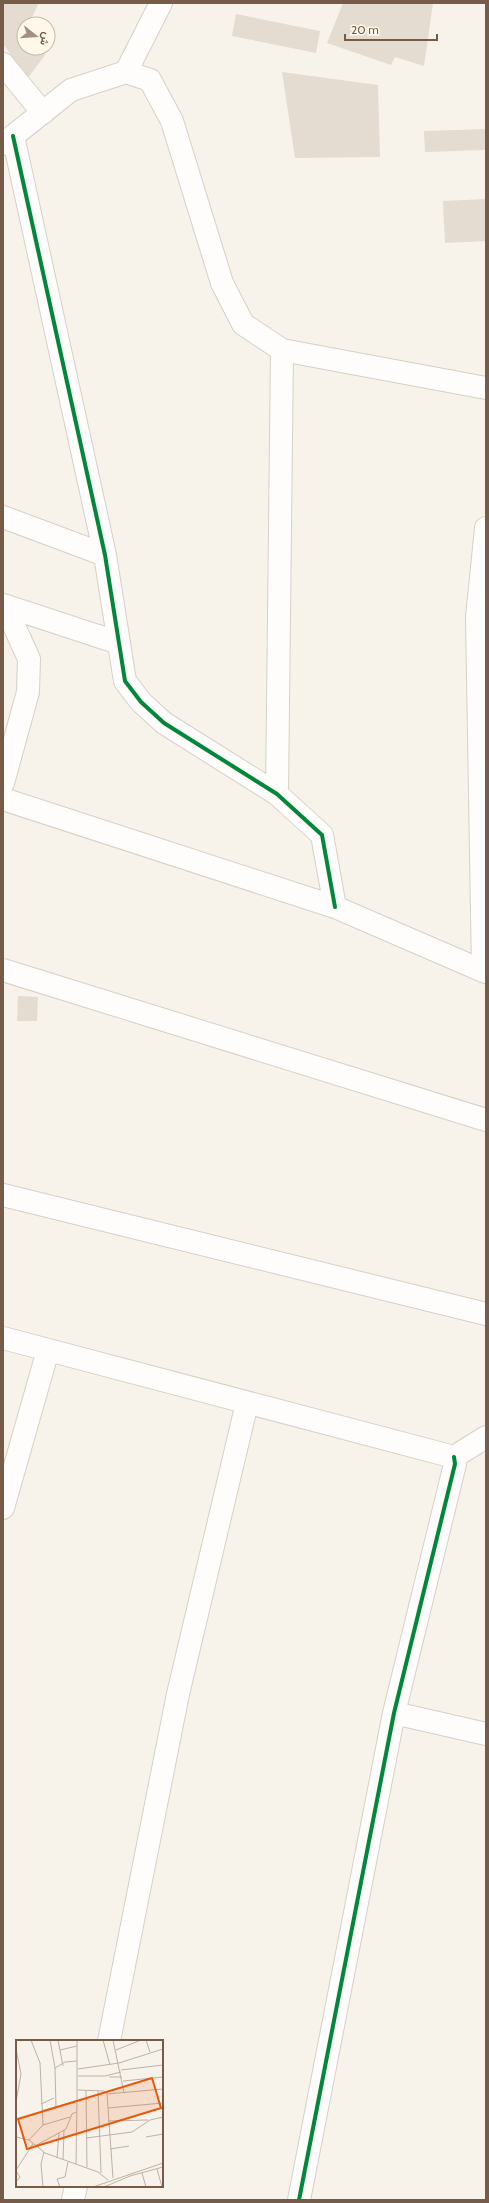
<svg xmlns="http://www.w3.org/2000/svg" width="489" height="2203" font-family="Cabin,Vazirmatn,sans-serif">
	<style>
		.building { fill: #e4dbd1 }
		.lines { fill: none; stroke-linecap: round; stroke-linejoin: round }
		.street-casing { stroke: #d6d0c8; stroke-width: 24 }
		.street { stroke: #fefdfc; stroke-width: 22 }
		.cycleway-casing { stroke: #fff8ea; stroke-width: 6 }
		.cycleway { stroke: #00873e; stroke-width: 4 }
		.inset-road { fill: none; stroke: #bfb1a5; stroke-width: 1 }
		.view { fill: #e8590c; fill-opacity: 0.15; stroke: #e8590c; stroke-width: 2 }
		.inset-edge { fill: none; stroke: #765b49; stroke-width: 2 }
	</style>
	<rect width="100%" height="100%" fill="#f7f3ea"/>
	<path class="building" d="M 3,3 L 37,3 L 38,5 L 30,21 L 31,24 L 24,24 L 24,48 L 42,48 L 45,55 L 28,78 L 3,44 Z
		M 343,3 L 433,3 L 424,66 L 395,57 L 391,65 L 327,43 Z
		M 236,14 L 320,31 L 316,53 L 232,36 Z
		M 282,72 L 378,85 L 380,157 L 295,158 Z
		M 486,129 L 486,150 L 425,152 L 424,131 Z
		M 486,199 L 486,241 L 445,243 L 443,201 Z
		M 18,996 L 38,997 L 37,1021 L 17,1021 Z"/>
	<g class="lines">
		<defs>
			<path id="street" d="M 3,64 L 43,113
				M 126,72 L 161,3
				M 13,136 L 105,555 L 125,681 L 141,702 L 164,723 L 277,794 L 322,835 L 335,907
				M 3,144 L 71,90 L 126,72 L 150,80 L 172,121 L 222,283 L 243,324 L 282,350 L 486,388
				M 3,517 L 105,555
				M 486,528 L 477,617 L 483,971 L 486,972
				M 3,605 L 119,643
				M 3,783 L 28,692 L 29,659 L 5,606
				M 277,794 L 282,350
				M 3,799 L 335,907 L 483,971
				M 3,970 L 486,1120
				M 3,1195 L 486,1314
				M 3,1338 L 454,1457
				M 454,1457 L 486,1437
				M 3,1508 L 48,1350
				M 394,1713 L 486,1734
				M 109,2041 L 178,1694 L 247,1403
				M 73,2200 L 76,2186
				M 299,2200 L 394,1713 L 455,1464 L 454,1457"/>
		</defs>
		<use href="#street" class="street-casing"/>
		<use href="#street" class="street"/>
		<defs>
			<path id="cycleway" d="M 13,136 L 105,555 L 125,681 L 141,702 L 164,723 L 277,794 L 322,835 L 335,907
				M 299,2200 L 394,1713 L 455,1464 L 454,1457"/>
		</defs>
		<use href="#cycleway" class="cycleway-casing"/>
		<use href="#cycleway" class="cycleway"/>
	</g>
	<g transform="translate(16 2040)">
		<rect width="147" height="147" fill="#f7f3ea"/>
		<path class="inset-road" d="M 15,0 L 24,23 L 27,85 L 13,100 L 29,113 L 82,132 L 92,140M 34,0 L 39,28 L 40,68M 42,0 L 47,26M 87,0 L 94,25M 97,0 L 108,53M 130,0 L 134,12M 0,9 L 5,34 L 0,62M 44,10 L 61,6M 100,10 L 125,0M 39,28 L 49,22 L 61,21M 62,29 L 103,23 L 147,9M 105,30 L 147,25M 62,36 L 89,36 L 105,32M 93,37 L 106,37M 107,41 L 147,37M 62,50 L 88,51 L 91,54 L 147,49M 70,50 L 71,127M 82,51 L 85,133M 91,54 L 97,138M 25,64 L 38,58M 92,68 L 147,63M 25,71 L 61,61 L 61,0M 92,81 L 132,80M 27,85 L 54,77M 0,97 L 13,100M 48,97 L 60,94M 130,97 L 147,94M 70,98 L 116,92 L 134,80 L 147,77M 19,106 L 50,89 L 56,74 L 60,72M 94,109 L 113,106M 41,118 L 43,93M 47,120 L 48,90M 60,124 L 61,61M 141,129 L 146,147M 0,130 L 17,104M 0,131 L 4,137 L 0,142M 126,133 L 130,147M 27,147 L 25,124 L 28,112M 44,147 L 41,139 L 49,137 L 52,122M 77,147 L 147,123M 88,147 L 114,136 L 147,127"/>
		<path class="view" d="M 136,38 L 145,68 L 11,109 L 2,79 Z"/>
		<rect width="147" height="147" class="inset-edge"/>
	</g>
	<rect width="489" height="2203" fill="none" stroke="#765b49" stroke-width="8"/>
	<g transform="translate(36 36) rotate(107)"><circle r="19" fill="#fff8ea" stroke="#c8b9aa"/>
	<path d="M0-3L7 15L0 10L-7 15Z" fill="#a39081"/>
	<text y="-6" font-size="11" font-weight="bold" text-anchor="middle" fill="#765b49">ش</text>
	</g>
	<path d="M345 34v6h92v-6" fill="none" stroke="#765b49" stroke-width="2"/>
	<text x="351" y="34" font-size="12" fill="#765b49" stroke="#fff8ea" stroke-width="3" paint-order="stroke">20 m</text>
</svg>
